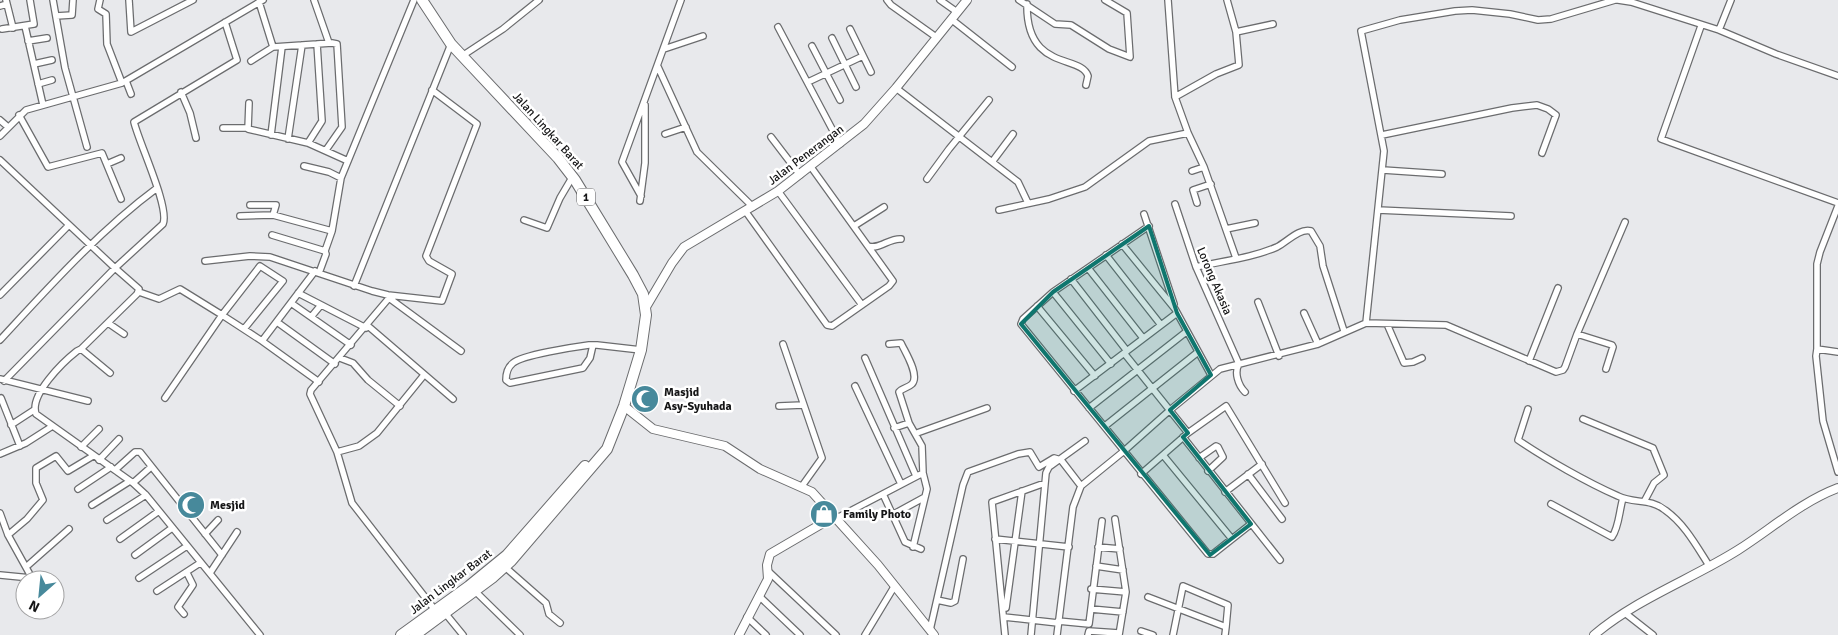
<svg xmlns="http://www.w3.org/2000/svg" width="1838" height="635" font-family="Signika,sans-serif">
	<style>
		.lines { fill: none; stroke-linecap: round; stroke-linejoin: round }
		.street-casing { stroke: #6b6c6e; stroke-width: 8 }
		.secondary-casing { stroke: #6b6c6e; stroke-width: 10 }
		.highway-casing { stroke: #6b6c6e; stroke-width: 12 }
		.street { stroke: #fff; stroke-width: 5.5 }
		.secondary { stroke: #fff; stroke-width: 8 }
		.highway { stroke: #fff; stroke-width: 10 }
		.marked { fill: #0f766e; fill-opacity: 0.2; stroke: #0f766e; stroke-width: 4; stroke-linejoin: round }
		.labels { text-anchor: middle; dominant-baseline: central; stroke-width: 5; stroke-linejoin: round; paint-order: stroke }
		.shield { fill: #fff; stroke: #5b5b5c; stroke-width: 1 }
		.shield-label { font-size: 11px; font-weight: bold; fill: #151516 }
		.street-label { font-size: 12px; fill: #151516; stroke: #fff }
		.poi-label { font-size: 12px; font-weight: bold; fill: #151516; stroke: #fff; text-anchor: start }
	</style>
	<rect width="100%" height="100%" fill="#e8e9ec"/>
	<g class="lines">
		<defs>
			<path id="street" d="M 6,0 L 13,28
				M 53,0 L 65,68 L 87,147
				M 100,0 L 98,9 L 106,14 L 107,44 L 122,83
				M 129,0 L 131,32 L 193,0
				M 314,0 L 329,43
				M 887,0 L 891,5 L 936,37
				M 940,0 L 957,12
				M 1019,0 L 1055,24 L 1071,25 L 1109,49 L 1130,57 L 1127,13 L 1105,0
				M 1168,0 L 1175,97 L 1188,133 L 1204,167 L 1236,258
				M 1618,0 L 1631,2 L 1719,30 L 1776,54 L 1838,76
				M 1027,4 C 1026,72 1081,54 1088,76 L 1086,85
				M 0,6 L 7,4
				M 56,16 L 72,15 L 73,0
				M 951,19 L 1012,67
				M 25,26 L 43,105
				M 1701,26 L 1661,139 L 1838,203
				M 778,27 L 840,144
				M 2,29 L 34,24 L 30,0
				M 850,29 L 871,72
				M 1719,30 L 1731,0
				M 1236,32 L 1273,24
				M 832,38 L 856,87
				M 28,41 L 47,38
				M 812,46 L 840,100
				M 273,47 L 332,43 L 337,44 L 342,127 L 326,150
				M 664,49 L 703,36
				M 462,56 L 503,29 L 539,0
				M 251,61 L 273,47 L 259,2
				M 34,64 L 52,60
				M 658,67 L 697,152 L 753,207
				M 126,81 L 131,94
				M 808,82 L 863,56
				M 38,84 L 52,80
				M 896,88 L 1018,182 L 1028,203
				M 181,92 L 190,113 L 196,138
				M 1175,97 L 1216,74 L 1239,65 L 1236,32 L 1227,0
				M 249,103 L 248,129 L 308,143 L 348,161
				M 19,115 L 48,167 L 102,153 L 121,199
				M 0,120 L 8,127
				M 223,128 L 247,128
				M 665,134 L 686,127
				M 271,135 L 282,47
				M 1382,135 L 1512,108 L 1537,105 L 1548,109 L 1556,115 L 1542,153
				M 0,136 L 26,110 L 122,83 L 263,0
				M 771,137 L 800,175
				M 288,139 L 302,45
				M 308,143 L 322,121 L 317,44
				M 0,160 L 115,268 L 139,289 L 137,294 L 81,349
				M 992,162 L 1013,134
				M 107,164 L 121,158
				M 304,166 L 329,172 L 341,178
				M 1383,170 L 1442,174
				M 1192,171 L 1204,167
				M 927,179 L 949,149 L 989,100
				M 778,191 L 862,305
				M 641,196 L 622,162 L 681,0
				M 640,201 L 645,163 L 645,105
				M 1197,203 L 1193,190 L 1211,184
				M 1175,204 L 1196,267 L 1239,364 C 1234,372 1238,385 1245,392
				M 250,205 L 276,205 L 273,215
				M 999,210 L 1049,199 L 1085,187 L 1149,141 L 1188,133
				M 1378,210 L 1511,216
				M 746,212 L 827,325 L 832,326 L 889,286 L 893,281 L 811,167
				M 1144,214 L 1174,304
				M 240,216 L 273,215 L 332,231
				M 524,220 L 547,228 L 560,198 L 573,176
				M 854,226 L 884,207
				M 1149,226 L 1053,292 L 1023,319 L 1021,324 L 1208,554 L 1213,554 L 1251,524
				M 1226,229 L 1255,223
				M 272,235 L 325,251 L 326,254 L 319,273
				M 1122,244 L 1175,309 L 1211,375
				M 868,246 C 879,250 889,238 901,239
				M 325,251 L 332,231 L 341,178 L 414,0
				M 1106,255 L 1161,325
				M 205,261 L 250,256 L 270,257 L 372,291 L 388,295 L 442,301 L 452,274 L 429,261 L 426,256 L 477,124 L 432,90
				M 1196,267 C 1222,261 1252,258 1277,247 C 1287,242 1299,228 1311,231 L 1320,246 L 1323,266 L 1344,331
				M 1088,268 L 1143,338
				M 1071,279 L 1127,351
				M 354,286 L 451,44
				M 139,292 L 159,299 L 180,289 L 222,315 L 165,398
				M 1053,292 L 1111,364
				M 298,293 L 366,328
				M 0,295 L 69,225
				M 388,295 L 389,298 L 311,390 L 310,394 L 337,452 L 352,503 L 435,610
				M 389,298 L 461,351
				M 1258,302 L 1279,356
				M 291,303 L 351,345
				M 1037,306 L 1095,376
				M 1304,313 L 1318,344
				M 311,317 L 321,305
				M 277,322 L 335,364
				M 108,323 L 124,334
				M 1366,323 L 1384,151 L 1361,31 L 1400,20 L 1455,11 L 1472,10 L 1510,14 L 1538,20 L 1551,19 L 1615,0
				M 1387,324 L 1404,363 L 1413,362 L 1422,358
				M 368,326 L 453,399
				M 244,329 L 283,281 L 260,266 L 222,315 L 262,341 L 315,271
				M 1577,334 L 1625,222
				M 0,340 C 49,287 99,231 157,188
				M 262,341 L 319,382
				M 783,344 L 822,458 L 802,486
				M 889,344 L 901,343 C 905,352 920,375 912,384 C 908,388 902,388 899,392 L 909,423 L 922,446 L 923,473
				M 593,345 L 590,358 L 583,368 L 510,383 L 506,380 C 506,373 508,367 513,363 C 522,355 574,347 589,345 L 597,345 L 641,350
				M 1817,349 L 1817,264 L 1820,252 L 1838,206
				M 1838,352 L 1817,349 L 1816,356 L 1823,421 L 1838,472
				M 1124,353 L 1188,433
				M 340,358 L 353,363 L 368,380 L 400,406
				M 865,358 L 916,476
				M 1529,361 L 1558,288
				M 110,373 L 81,349 L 77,351 C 63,362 29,395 36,414 L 133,483 L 146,495 L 260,635
				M 0,379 L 88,401
				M 4,381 L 115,268 L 163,224 C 170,208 139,143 134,122 L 237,60 L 225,22
				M 855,386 L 901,484
				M 1074,391 L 1177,313
				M 1,398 L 20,446
				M 779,406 L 803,405
				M 1089,408 L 1186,332
				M 1528,409 L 1518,440 C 1546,459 1588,483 1618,496 C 1634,504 1650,498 1665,510 C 1685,524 1697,547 1710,567
				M 1583,419 L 1653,448 L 1664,475 L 1654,483 L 1645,500
				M 11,425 L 34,410
				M 1105,426 L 1198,352
				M 894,428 L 909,423
				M 917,433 L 987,408
				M 1183,437 L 1280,560
				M 81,447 L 99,429
				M 337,452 L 359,446 L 377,433 L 424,375
				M 0,454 L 26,443 L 51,427
				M 1163,455 L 1232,539
				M 1199,458 L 1216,446 L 1218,447 L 1223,457 L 1208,471
				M 99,460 L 119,439
				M 115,470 L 135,452 L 140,452 L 222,555
				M 1141,474 L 1188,433 L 1226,406 L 1285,503
				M 1248,474 L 1282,519
				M 133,483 L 151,467
				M 78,489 L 111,467
				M 1225,492 L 1262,464
				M 883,494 L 905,542 L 921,549
				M 1551,504 L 1612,537 C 1619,527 1619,512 1623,498
				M 92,505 L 130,481
				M 0,513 L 8,535 L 33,580
				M 892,515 L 925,497
				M 837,518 L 923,473 L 927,489 L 913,547
				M 1115,519 L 1126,592 L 1119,635
				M 107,520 L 146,495
				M 205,534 L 218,520
				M 8,535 L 27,519 L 43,500 L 36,483 L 36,468 L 56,456 L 68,471 L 93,456
				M 120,539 L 159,511
				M 995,539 L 1069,547
				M 1098,547 L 1120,549
				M 135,555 L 172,528
				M 1096,566 L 1123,570
				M 26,567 L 69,529
				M 505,567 L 546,603 L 549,614 L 560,623
				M 768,571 L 836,635
				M 210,573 L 237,532
				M 0,575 L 31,578
				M 139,578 L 187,546
				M 1091,589 L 1126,592
				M 157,591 L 200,563
				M 475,591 L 520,635
				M 759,596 L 800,635
				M 1148,597 L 1226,627 L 1225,635
				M 937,600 L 951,603 L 955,601 L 963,559
				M 1006,608 L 1022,491
				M 1091,609 L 1123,612
				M 445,613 L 463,635
				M 1625,613 L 1653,635
				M 184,614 L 178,607 L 193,585 L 187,573
				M 747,617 L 766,635
				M 1004,617 L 1058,623
				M 1058,621 L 1089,624 L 1102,521
				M 930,630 L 963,485 L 968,472 L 1018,454 L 1030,452 L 1039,467 L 1054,458 L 1061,460 L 1081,486
				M 1141,631 L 1153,635
				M 865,635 L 894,587
				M 1005,635 L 992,502 L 1045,483
				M 1031,635 L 1046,473 L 1049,467 L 1085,441
				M 1057,635 L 1073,507 L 1081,486 L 1124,451 L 1170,410 L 1220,369 L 1318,344 L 1366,323 L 1446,325 L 1556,372 L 1563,370 L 1565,367 L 1577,334 L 1612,345 L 1613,347 L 1606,369
				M 1088,635 L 1089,631 L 1119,633
				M 1173,635 L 1183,586 L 1228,605 L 1226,627"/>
			<path id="secondary" d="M 646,307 L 672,263 L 684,247 L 778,191 L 864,124 L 896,88 L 967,0
				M 624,406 L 653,429 L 725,446 L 760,469 L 812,492 L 878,565 L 934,635
				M 739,635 L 768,579 L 767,565 L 770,554 L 835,516
				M 1594,635 C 1636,599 1692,579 1738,550 C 1771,529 1801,502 1838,488"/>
			<path id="highway" d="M 401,635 L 469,586 L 507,555 L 585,466
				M 415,635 L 492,578 L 511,561 L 607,449 L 624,406 L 641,350 L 646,315 L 643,294 L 633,275 L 575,180 L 558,158 L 451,44 L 422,0"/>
		</defs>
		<use href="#street" class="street-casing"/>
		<use href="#secondary" class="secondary-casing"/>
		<use href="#highway" class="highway-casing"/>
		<use href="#street" class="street"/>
		<use href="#secondary" class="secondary"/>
		<use href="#highway" class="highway"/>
	</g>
	<path class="marked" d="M 1149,226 L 1177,313 L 1211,375 L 1170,410 L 1188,433 L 1183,437 L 1251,524 L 1210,555 L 1021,324 L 1053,292 Z"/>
	<defs>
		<symbol id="mosque-disc" viewBox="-11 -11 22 22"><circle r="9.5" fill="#47899b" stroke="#fff"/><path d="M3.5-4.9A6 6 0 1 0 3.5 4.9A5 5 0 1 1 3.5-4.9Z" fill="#fff"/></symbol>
		<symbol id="shop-disc" viewBox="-11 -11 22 22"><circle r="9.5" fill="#47899b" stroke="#fff"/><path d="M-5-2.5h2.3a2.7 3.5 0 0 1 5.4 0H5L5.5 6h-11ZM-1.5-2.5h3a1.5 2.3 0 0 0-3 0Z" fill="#fff"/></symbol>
	</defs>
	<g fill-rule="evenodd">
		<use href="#mosque-disc" x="629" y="383" width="32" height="32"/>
		<use href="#mosque-disc" x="175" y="489" width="32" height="32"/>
		<use href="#shop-disc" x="808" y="498" width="32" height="32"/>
	</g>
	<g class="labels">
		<rect class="shield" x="577" y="188.5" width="18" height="17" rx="4"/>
		<g class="shield-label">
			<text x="586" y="197">1</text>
		</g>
		<g class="street-label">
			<text transform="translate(548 131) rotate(48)">Jalan Lingkar Barat</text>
			<text transform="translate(806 155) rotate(-37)">Jalan Penerangan</text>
			<text transform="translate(1214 281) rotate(67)">Lorong Akasia</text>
			<text transform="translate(451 582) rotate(-37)">Jalan Lingkar Barat</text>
		</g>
		<g class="poi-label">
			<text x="664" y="392">Masjid<tspan x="664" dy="14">Asy-Syuhada</tspan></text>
			<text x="210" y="505">Mesjid</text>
			<text x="843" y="514">Family Photo</text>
		</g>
	</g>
	<g transform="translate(40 595) rotate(207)"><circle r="24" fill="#ffffff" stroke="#a1a1a2"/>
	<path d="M0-4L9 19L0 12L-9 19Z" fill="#47899b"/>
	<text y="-8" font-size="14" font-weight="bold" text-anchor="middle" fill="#151516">N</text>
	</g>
</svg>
